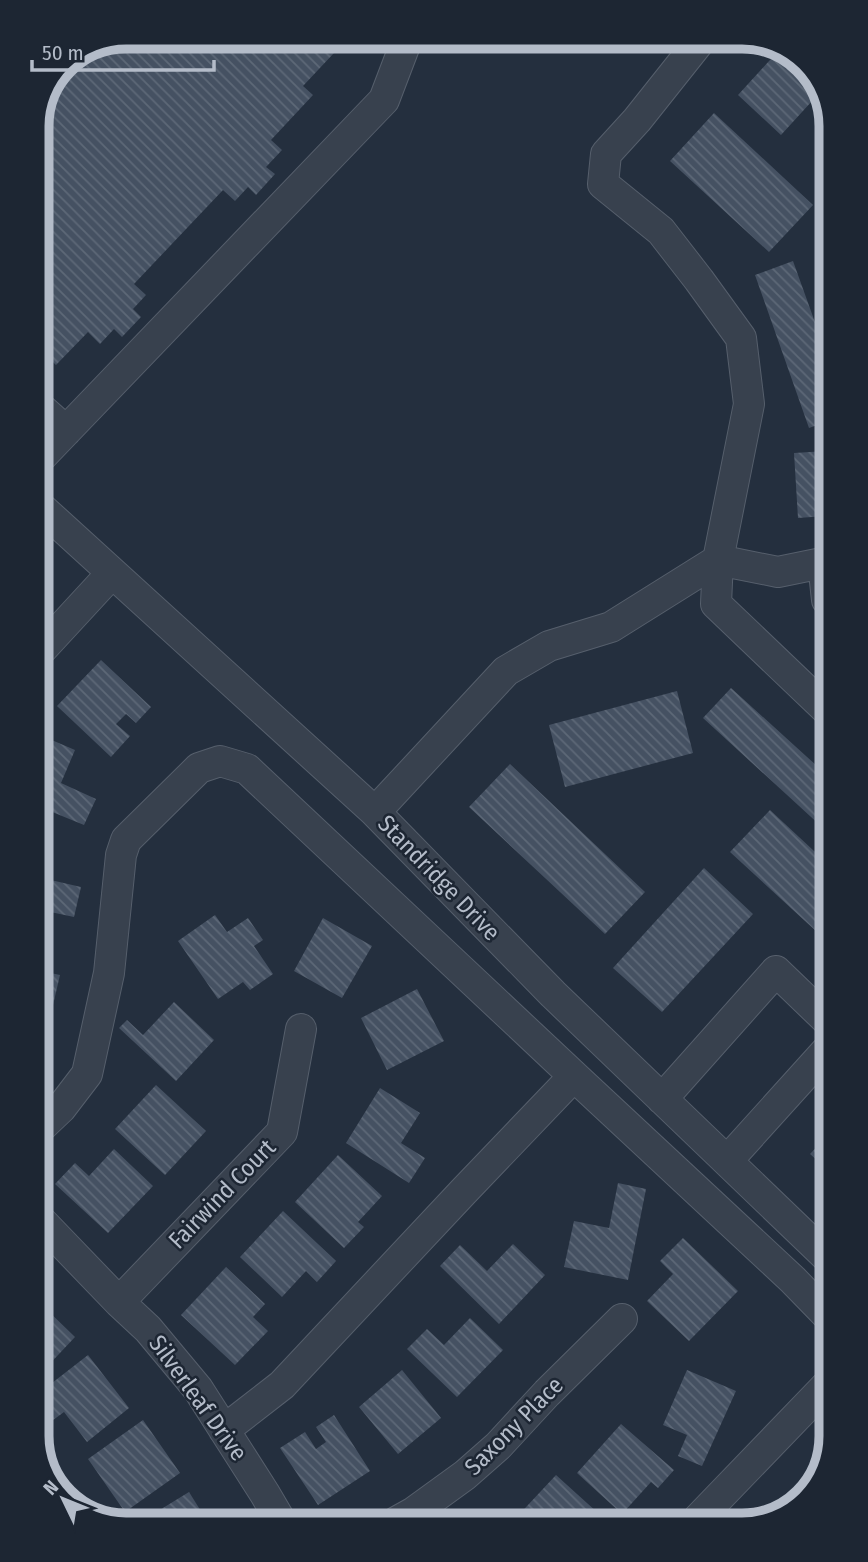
<svg xmlns="http://www.w3.org/2000/svg" width="868" height="1562" font-family="'Fira Sans Condensed',sans-serif">
	<style>
		.building { fill: url(#building-back-hatch) }
		.lines { fill: none; stroke-linecap: round; stroke-linejoin: round }
		.minor-casing { stroke: #565f6c; stroke-width: 32 }
		.minor { stroke: #38414e; stroke-width: 30 }
		.labels { text-anchor: middle; dominant-baseline: central; stroke-width: 5; stroke-linejoin: round; paint-order: stroke }
		.street-label { font-size: 24px; fill: #b4bcc9; stroke: #1d2633 }
		.rim { fill: none; stroke: #b4bcc9; stroke-width: 9 }
	</style>
	<defs>
		<pattern id="building-back-hatch" width="6" height="6" patternUnits="userSpaceOnUse" patternTransform="scale(1.75)"><rect width="6" height="6" fill="#455162"/><path d="M-1 5l2 2M0 0l6 6M5-1l2 2" fill="none" stroke="#5d6877"/></pattern>
	</defs>
	<rect width="100%" height="100%" fill="#242f3e"/>
	<path class="building" d="M 126,37 L 349,37 L 303,86 L 313,95 L 271,140 L 282,150 L 266,167 L 275,174 L 256,195 L 248,187 L 235,201 L 223,190 L 134,284 L 146,295 L 133,309 L 141,317 L 122,337 L 114,329 L 100,344 L 88,332 L 56,365 L 38,348 L 37,121 L 63,63 Z
		M 780,49 L 796,55 L 823,89 L 781,135 L 738,95 Z
		M 714,113 L 813,205 L 769,252 L 670,161 Z
		M 793,261 L 826,353 L 826,422 L 809,428 L 755,275 Z
		M 826,451 L 826,516 L 798,518 L 794,453 Z
		M 101,660 L 151,707 L 136,723 L 126,714 L 116,724 L 130,736 L 111,757 L 57,706 Z
		M 731,688 L 828,776 L 828,822 L 823,828 L 703,718 Z
		M 677,691 L 693,753 L 565,787 L 549,725 Z
		M 40,735 L 75,750 L 61,783 L 96,799 L 84,825 L 40,807 Z
		M 510,764 L 645,892 L 605,934 L 469,807 Z
		M 770,810 L 828,864 L 829,943 L 730,852 Z
		M 41,843 L 49,845 L 42,878 L 81,887 L 74,917 L 41,910 Z
		M 704,868 L 753,914 L 662,1012 L 613,968 Z
		M 215,915 L 227,932 L 248,918 L 263,940 L 254,946 L 273,974 L 250,990 L 243,982 L 218,999 L 178,941 Z
		M 323,918 L 372,946 L 342,998 L 294,971 Z
		M 41,971 L 60,975 L 53,1005 L 41,1002 Z
		M 417,989 L 444,1041 L 387,1070 L 361,1018 Z
		M 174,1002 L 214,1040 L 176,1081 L 119,1028 L 127,1020 L 143,1035 Z
		M 156,1085 L 206,1131 L 165,1175 L 115,1129 Z
		M 380,1088 L 420,1113 L 401,1143 L 425,1158 L 409,1183 L 346,1143 Z
		M 830,1133 L 830,1172 L 810,1154 Z
		M 114,1149 L 153,1186 L 108,1233 L 55,1184 L 75,1163 L 89,1176 Z
		M 338,1155 L 382,1196 L 358,1222 L 364,1227 L 344,1248 L 295,1202 Z
		M 618,1183 L 646,1189 L 628,1280 L 564,1267 L 574,1221 L 609,1228 Z
		M 283,1211 L 336,1261 L 317,1282 L 306,1271 L 282,1297 L 240,1257 Z
		M 683,1238 L 738,1291 L 689,1341 L 647,1301 L 673,1274 L 660,1261 Z
		M 513,1244 L 545,1275 L 499,1324 L 440,1266 L 460,1245 L 487,1271 Z
		M 226,1267 L 265,1304 L 253,1317 L 268,1331 L 235,1365 L 181,1315 Z
		M 43,1306 L 75,1337 L 43,1371 Z
		M 470,1318 L 503,1350 L 457,1397 L 407,1349 L 427,1329 L 444,1345 Z
		M 88,1355 L 129,1408 L 87,1442 L 64,1412 L 45,1426 L 43,1424 L 43,1390 Z
		M 402,1370 L 441,1418 L 398,1454 L 359,1407 Z
		M 687,1370 L 736,1391 L 702,1466 L 678,1456 L 687,1435 L 663,1425 Z
		M 334,1415 L 370,1471 L 318,1505 L 280,1448 L 305,1432 L 316,1449 L 326,1442 L 316,1427 Z
		M 143,1420 L 180,1473 L 125,1512 L 88,1459 Z
		M 621,1424 L 674,1470 L 658,1488 L 651,1482 L 622,1514 L 577,1473 Z
		M 556,1475 L 598,1513 L 591,1520 L 513,1521 Z
		M 816,1484 L 816,1486 L 791,1506 L 788,1499 Z
		M 189,1492 L 209,1524 L 149,1525 L 145,1519 Z"/>
	<g class="lines">
		<defs>
			<path id="minor" d="M 703,37 L 637,120 L 606,154 L 603,184 L 661,231 L 699,280 L 741,338 L 749,404 L 718,560 L 716,604 L 827,710
				M 38,406 L 66,431
				M 39,459 L 384,100 L 408,37
				M 39,506 L 375,812 L 553,994 L 830,1260
				M 823,563 L 827,600
				M 40,651 L 112,573
				M 375,812 L 506,671 L 549,646 L 611,627 L 718,560 L 778,572 L 827,562
				M 662,1099 L 776,971 L 829,1022
				M 42,1126 L 61,1108 L 87,1074 L 109,973 L 121,855 L 126,840 L 199,768 L 220,761 L 247,769 L 574,1076
				M 727,1161 L 829,1048
				M 42,1222 L 119,1302 L 148,1329 L 198,1389 L 265,1494 L 282,1523
				M 119,1302 L 282,1132 L 301,1029
				M 224,1430 L 282,1385 L 463,1192 L 574,1076 L 793,1280 L 830,1318
				M 698,1519 L 831,1381
				M 396,1522 L 414,1512 L 465,1475 L 498,1446 L 547,1393 L 622,1319"/>
		</defs>
		<use href="#minor" class="minor-casing"/>
		<use href="#minor" class="minor"/>
	</g>
	<g class="labels">
		<g class="street-label">
			<text transform="translate(439 878) rotate(46)">Standridge Drive</text>
			<text transform="translate(222 1194) rotate(-46)">Fairwind Court</text>
			<text transform="translate(198 1398) rotate(54)">Silverleaf Drive</text>
			<text transform="translate(514 1426) rotate(-45)">Saxony Place</text>
		</g>
	</g>
	<path d="M0 0H868V1562H0ZM126 49H742A77 77 0 0 1 819 126V1436A77 77 0 0 1 742 1513H126A77 77 0 0 1 49 1436V126A77 77 0 0 1 126 49Z" fill="#1d2633" fill-rule="evenodd"/>
	<path class="rim" d="M126 49H742A77 77 0 0 1 819 126V1436A77 77 0 0 1 742 1513H126A77 77 0 0 1 49 1436V126A77 77 0 0 1 126 49Z"/>
	<g transform="translate(63 1499) rotate(313)" stroke="#1d2633" stroke-width="5" paint-order="stroke">
	<path d="M0-5L12 26L0 18L-12 26Z" fill="#b4bcc9"/>
	<text y="-10" font-size="19" font-weight="bold" text-anchor="middle" fill="#b4bcc9">N</text>
	</g>
	<path d="M32 60v10h182v-10" fill="none" stroke="#b4bcc9" stroke-width="3.5"/>
	<text x="42" y="60" font-size="21" fill="#b4bcc9" stroke="#1d2633" stroke-width="5" paint-order="stroke">50 m</text>
</svg>
